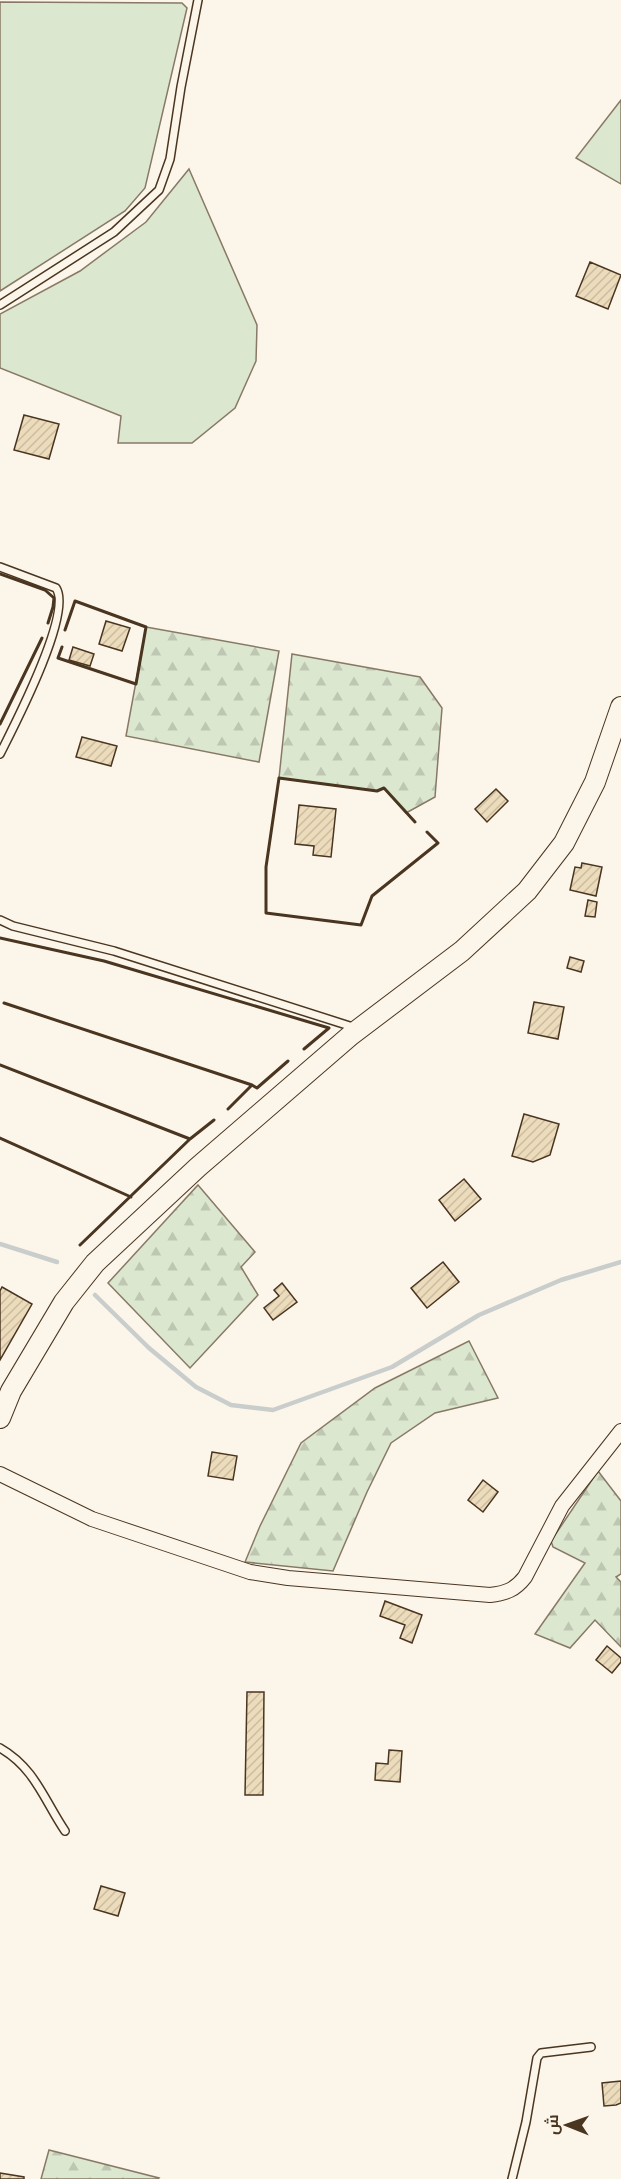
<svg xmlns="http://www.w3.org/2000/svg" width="621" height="2179" font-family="'Noto Serif',Cairo,serif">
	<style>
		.grass { fill: #dce7d0; stroke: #887966; stroke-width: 1.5 }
		.forest { fill: url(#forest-firs); stroke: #887966; stroke-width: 1.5 }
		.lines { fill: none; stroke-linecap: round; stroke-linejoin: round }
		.stream { stroke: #c9cecd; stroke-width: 4.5 }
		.building { fill: url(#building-hatch); stroke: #4a3520; stroke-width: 1.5 }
		.lane-casing { stroke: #4a3520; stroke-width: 10 }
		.street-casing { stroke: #4a3520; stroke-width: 16 }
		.secondary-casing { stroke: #4a3520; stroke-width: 22 }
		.lane { stroke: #fbf6e9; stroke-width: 7 }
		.street { stroke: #fbf6e9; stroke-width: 14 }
		.secondary { stroke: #fbf6e9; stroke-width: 20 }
		.wall { stroke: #4a3520; stroke-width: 3 }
	</style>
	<defs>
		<pattern id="forest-firs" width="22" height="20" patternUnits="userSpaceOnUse" patternTransform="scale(1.5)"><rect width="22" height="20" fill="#dce7d0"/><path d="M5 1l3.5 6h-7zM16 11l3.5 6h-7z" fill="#bec7b2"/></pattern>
		<pattern id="building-hatch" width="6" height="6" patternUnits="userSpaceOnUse" patternTransform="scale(1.5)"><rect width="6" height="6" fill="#ecdcbc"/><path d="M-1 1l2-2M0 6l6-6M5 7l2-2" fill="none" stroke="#ccbda1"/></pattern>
	</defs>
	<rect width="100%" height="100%" fill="#fbf6e9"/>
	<path class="grass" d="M 0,2 L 182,3 L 187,8 L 145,188 L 125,211 L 0,291 Z
		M 621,100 L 621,184 L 576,158 Z
		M 189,169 L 257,325 L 256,361 L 235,408 L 192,443 L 118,443 L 121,416 L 0,368 L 0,314 L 80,271 L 146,222 Z"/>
	<path class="forest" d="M 146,627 L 279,651 L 259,762 L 126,736 Z
		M 292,654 L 420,677 L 442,708 L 435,797 L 406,813 L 384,788 L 377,791 L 279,778 Z
		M 198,1185 L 255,1252 L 241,1267 L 258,1295 L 190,1368 L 108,1283 Z
		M 469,1341 L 498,1398 L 435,1413 L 391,1443 L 367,1492 L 333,1571 L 245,1562 L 260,1526 L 301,1443 L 375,1388 Z
		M 598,1471 L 621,1501 L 621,1574 L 616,1577 L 621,1582 L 621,1647 L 595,1620 L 570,1648 L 535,1634 L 585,1563 L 553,1547 L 551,1541 Z
		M 49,2150 L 159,2178 L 158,2179 L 41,2179 Z"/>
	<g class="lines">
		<path class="stream" d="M 0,1244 L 57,1262
			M 95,1295 L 149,1348 L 196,1387 L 231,1405 L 273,1410 L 392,1367 L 479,1315 L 561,1280 L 621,1262"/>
	</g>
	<path class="building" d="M 590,262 L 621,275 L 608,309 L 576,296 Z
		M 24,415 L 59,424 L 49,459 L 14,450 Z
		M 106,621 L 130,628 L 122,651 L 99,644 Z
		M 73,647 L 94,654 L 90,666 L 69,660 Z
		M 82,737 L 117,746 L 111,766 L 76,757 Z
		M 496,789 L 508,801 L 487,822 L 475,809 Z
		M 299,805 L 336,809 L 331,857 L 313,855 L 314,846 L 295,844 Z
		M 582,863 L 602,867 L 596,896 L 570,890 L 575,867 L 581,868 Z
		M 588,900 L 597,902 L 595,917 L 585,916 Z
		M 570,957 L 584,961 L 581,972 L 567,968 Z
		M 534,1002 L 564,1007 L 558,1039 L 528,1033 Z
		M 524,1114 L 559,1124 L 550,1155 L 533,1162 L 512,1156 Z
		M 464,1179 L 481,1199 L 455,1221 L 439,1200 Z
		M 443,1262 L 459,1282 L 427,1308 L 411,1288 Z
		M 282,1283 L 297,1302 L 273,1320 L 264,1308 L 279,1296 L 274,1290 Z
		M 2,1287 L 32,1304 L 0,1360 L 0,1291 Z
		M 212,1452 L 237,1456 L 233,1480 L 208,1476 Z
		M 483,1480 L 498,1492 L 483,1512 L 468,1500 Z
		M 385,1601 L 422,1615 L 412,1643 L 400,1638 L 405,1625 L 380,1616 Z
		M 607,1646 L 621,1658 L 621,1662 L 612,1673 L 596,1660 Z
		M 247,1692 L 264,1692 L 263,1795 L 245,1795 Z
		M 389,1750 L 402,1751 L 400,1782 L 375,1780 L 376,1763 L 388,1764 Z
		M 101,1886 L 125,1893 L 118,1916 L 94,1909 Z
		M 621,2081 L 621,2103 L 616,2105 L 604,2106 L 602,2083 Z
		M 0,2173 L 24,2177 L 24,2179 L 0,2179 Z"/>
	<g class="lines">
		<defs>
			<path id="lane" d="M 0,305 L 114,232 L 159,190 L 170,159 L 181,87 L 198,0
				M 0,567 L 56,588 C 73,613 14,726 0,754
				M 0,920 L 13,926 L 114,951 L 356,1028
				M 0,1748 C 35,1768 44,1800 65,1831
				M 512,2179 L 526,2122 L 537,2058 L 541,2053 L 591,2047"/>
			<path id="street" d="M 0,1474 L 92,1519 L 250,1572 L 288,1578 L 490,1595 C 506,1593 515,1590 525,1577 L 562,1506 L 621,1431"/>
			<path id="secondary" d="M 0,1418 L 11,1391 L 64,1302 L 95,1263 L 198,1167 L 351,1035 L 462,951 L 527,891 L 564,843 L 595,782 L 621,707"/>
		</defs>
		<use href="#lane" class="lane-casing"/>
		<use href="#street" class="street-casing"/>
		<use href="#secondary" class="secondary-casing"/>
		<use href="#lane" class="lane"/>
		<use href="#street" class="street"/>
		<use href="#secondary" class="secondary"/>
		<path class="wall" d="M 0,574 L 45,590 L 54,598 L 53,607 L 48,623
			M 62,647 L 58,658 L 136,684 L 146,627 L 75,601 L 65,630
			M 0,724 L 42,638
			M 415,822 L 384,788 L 377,791 L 279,778 L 266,867 L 266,913 L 361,925 L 372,896 L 438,843 L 427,832
			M 0,938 L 104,961 L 329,1028 L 304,1049
			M 4,1003 L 252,1085
			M 0,1065 L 190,1139
			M 228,1109 L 252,1085 L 257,1088 L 288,1061
			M 0,1138 L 131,1197
			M 80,1245 L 190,1139 L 214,1120"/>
	</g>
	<g transform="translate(567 2125) rotate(271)" stroke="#fbf6e9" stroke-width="4.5" paint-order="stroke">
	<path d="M0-4.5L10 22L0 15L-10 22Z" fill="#4a3520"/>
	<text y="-9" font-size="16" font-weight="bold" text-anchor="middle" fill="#4a3520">ش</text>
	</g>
</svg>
